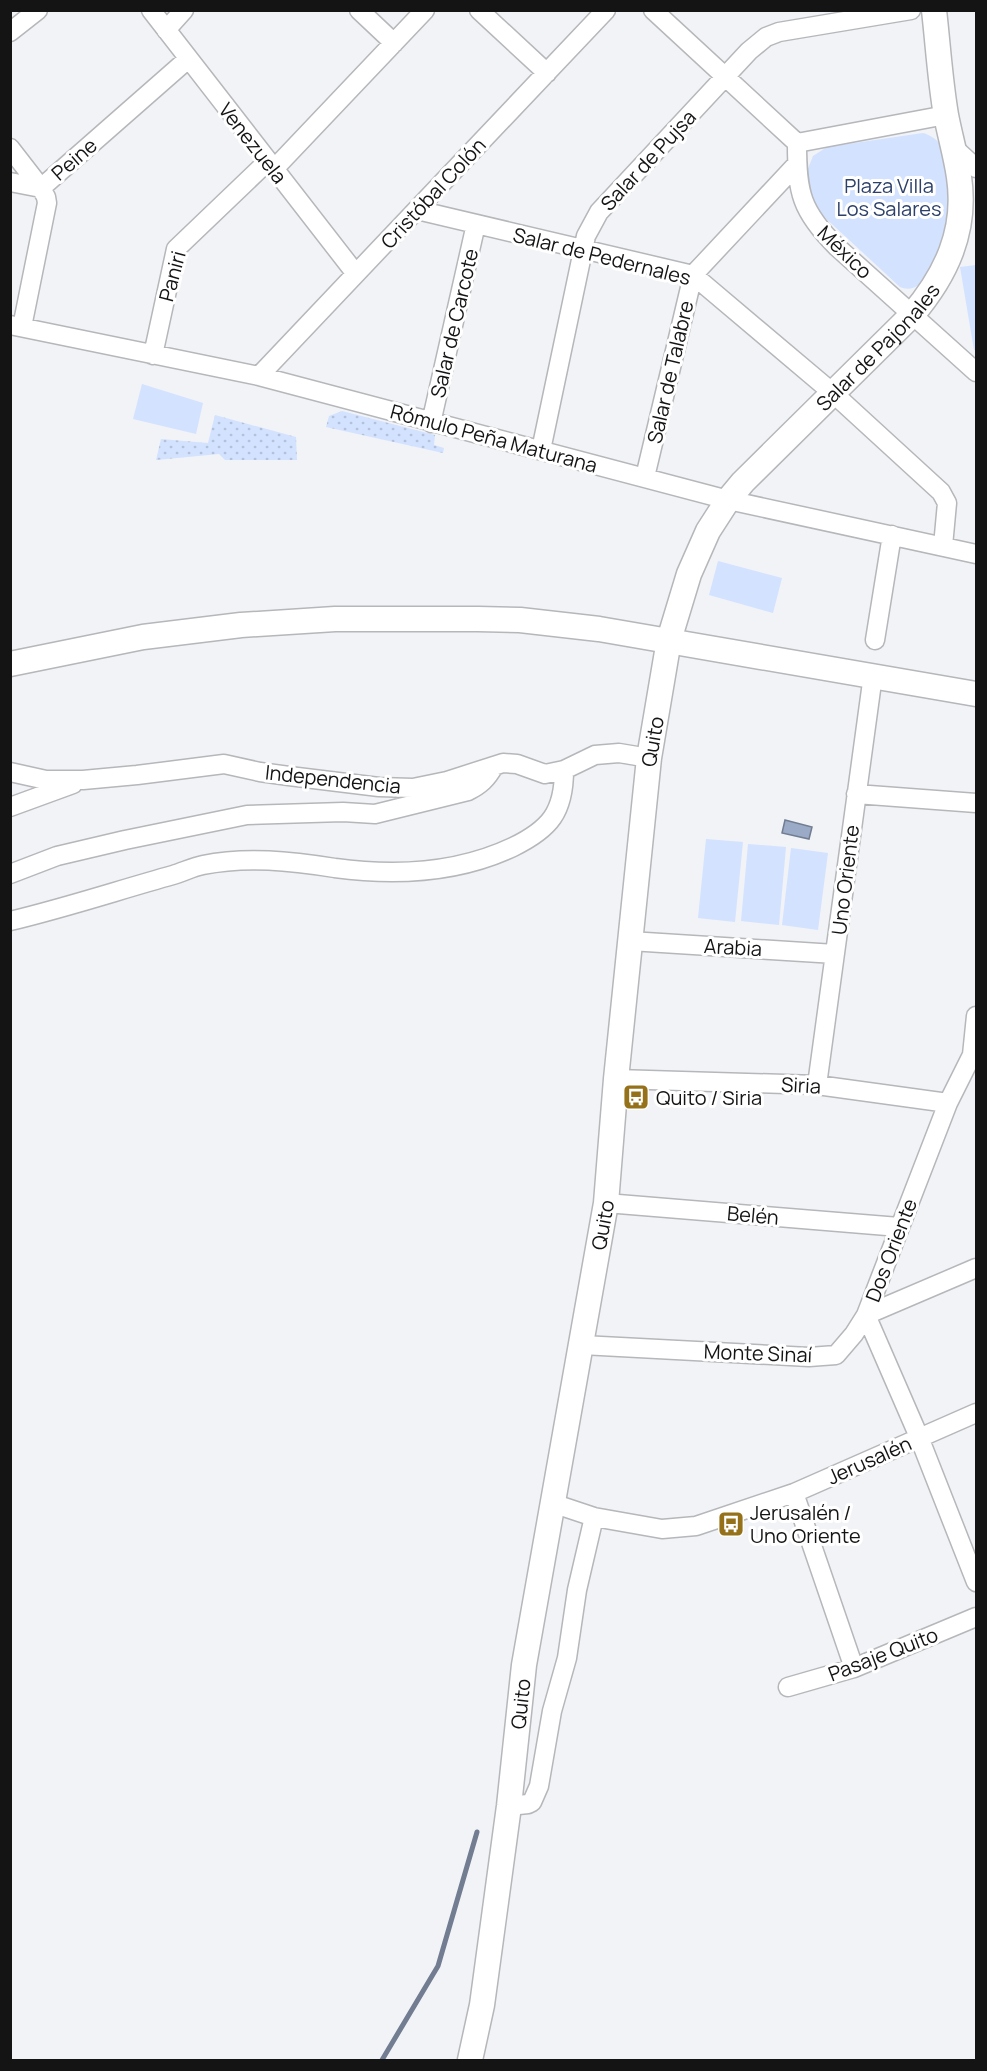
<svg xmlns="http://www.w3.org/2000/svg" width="987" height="2071" font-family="Manrope,sans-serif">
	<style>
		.grass { fill: url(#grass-dots) }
		.park { fill: #d3e2ff }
		.water { fill: #9aaac7; stroke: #727d92; stroke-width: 1.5 }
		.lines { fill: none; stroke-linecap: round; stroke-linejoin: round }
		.stream { stroke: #727d92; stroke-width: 5 }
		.street-casing { stroke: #b6b7ba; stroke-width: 21 }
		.secondary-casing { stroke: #b6b7ba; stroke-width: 27 }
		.street { stroke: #fff; stroke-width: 18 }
		.secondary { stroke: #fff; stroke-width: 24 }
		.labels { text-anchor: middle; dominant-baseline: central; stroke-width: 6; stroke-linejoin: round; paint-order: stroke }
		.street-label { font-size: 20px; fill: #141415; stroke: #fff }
		.park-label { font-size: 20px; fill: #2c406a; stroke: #fff }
		.poi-label { font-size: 20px; fill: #141415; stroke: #fff; text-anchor: start }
	</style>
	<defs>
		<pattern id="grass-dots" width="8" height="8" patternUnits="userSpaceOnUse" patternTransform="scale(1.5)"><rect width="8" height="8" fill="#d3e2ff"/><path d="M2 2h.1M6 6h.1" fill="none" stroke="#b4c1da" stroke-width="1.8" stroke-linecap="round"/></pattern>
	</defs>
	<rect width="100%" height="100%" fill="#f1f3f6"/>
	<path class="grass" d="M 342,411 L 435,435 L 434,445 L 444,448 L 443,453 L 326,427 L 329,416 Z
		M 215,415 L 296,437 L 297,460 L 225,460 L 219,454 L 156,460 L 161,439 L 208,443 Z"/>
	<path class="park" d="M 923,133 C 930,135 937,139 941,146 C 948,161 949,194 947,210 C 945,232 932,300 900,287 L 821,214 L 809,192 L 807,171 L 813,156 L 827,147 Z
		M 976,265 L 976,350 L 974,350 L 960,267 Z
		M 142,384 L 203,403 L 196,434 L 133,419 Z
		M 718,561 L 782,578 L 773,613 L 709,595 Z
		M 706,839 L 743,842 L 735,922 L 698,918 Z
		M 748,844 L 786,847 L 779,925 L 741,921 Z
		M 791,848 L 828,853 L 818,930 L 782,925 Z"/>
	<path class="water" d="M 785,820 L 812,827 L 809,839 L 782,833 Z"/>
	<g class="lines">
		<path class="stream" d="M 382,2060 L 438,1966 L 477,1832"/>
		<defs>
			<path id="street" d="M 151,10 L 356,274
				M 359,10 L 394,43
				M 479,10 L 547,73
				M 653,10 L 797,143 C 797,193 801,211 837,247 L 976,372
				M 166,30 L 184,10
				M 10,32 L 38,10
				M 797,143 L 946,115
				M 953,147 L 976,168
				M 10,148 L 41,188
				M 274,169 L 425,10
				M 10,182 L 41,188
				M 417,210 L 693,275 L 834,394 L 941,492 L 947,503 L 943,546
				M 10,325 L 259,376 L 728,500 L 976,554
				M 22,327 L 47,203 L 46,197 L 41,188 L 188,59
				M 153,355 L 176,249 L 268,161
				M 259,376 L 606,10
				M 431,423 L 476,224
				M 541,450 L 586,236 L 599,212 L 749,51 L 766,37 L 779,32 L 911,10
				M 645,477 L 693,275 L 797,164
				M 875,640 L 892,535
				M 10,772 L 46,780 L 83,780 L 137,775 L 224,764 L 260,772 L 289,776 L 379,787 L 413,788 L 447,781 L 503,763 L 517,764 L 545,774 L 564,770 L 595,755 L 619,753 L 649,758
				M 856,794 L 976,803
				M 10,807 L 73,784
				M 10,874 L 57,856 L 125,840 L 247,815 L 343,812 L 375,814 L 468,791 C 480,785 487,779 494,766
				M 10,921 C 65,908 119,890 173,875 C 183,872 193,867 203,865 C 246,856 291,861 335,868 C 394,876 458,873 513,847 C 550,829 564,812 564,770
				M 630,941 L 835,954
				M 976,1016 L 972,1055 L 948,1103 L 866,1315 L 919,1437 L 976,1582
				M 616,1079 L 817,1085 L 948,1103
				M 817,1085 L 873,675
				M 606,1203 L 899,1227
				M 582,1345 L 809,1357 L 836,1355 L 854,1334 L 866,1315 L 976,1268
				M 794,1493 L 854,1668
				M 552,1503 L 594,1517 L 662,1529 L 696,1526 L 794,1493 L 976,1413
				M 788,1687 L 854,1668 L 976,1617
				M 509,1806 L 528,1804 L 532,1802 L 539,1786 L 552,1711 L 567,1658 L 577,1590 L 594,1517"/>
			<g id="secondary">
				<path d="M 10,664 L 143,637 L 241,625 L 335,619 L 478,619 L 520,620 L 599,629 L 976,694"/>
				<path id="s1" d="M 470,2060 L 482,2005 L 509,1806 L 524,1665 L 606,1203 L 616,1079 L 649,758 L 669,640 L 689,574 L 708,531 L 728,500 L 743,482 L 912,315 C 946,275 967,231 959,177 C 956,156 950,136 946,115 C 940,80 938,45 934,10"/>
			</g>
		</defs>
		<use href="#street" class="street-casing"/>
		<use href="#secondary" class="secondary-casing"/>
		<use href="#street" class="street"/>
		<use href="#secondary" class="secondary"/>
	</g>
	<defs>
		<symbol id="bus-square" viewBox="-11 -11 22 22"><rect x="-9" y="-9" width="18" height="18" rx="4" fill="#95711a" stroke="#fff"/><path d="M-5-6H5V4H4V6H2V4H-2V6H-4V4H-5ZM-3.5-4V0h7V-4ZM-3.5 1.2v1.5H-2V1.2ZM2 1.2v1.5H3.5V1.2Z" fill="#fff"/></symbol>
	</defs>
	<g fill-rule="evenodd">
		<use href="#bus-square" x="621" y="1082" width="30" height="30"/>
		<use href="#bus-square" x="716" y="1509" width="30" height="30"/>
	</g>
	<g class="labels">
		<g class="street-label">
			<text transform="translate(253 143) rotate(52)">Venezuela</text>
			<text transform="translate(74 159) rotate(-41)">Peine</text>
			<text transform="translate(648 160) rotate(-47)">Salar de Pujsa</text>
			<text transform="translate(433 193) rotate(-47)">Cristóbal Colón</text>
			<text transform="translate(845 252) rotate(44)">México</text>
			<text transform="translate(602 256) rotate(14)">Salar de Pedernales</text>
			<text transform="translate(172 276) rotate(-75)">Paniri</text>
			<text transform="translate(454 323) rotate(-77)">Salar de Carcote</text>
			<text stroke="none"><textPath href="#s1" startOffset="1802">Salar de Pajonales</textPath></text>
			<text transform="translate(670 372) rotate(-77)">Salar de Talabre</text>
			<text transform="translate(494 438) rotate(15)">Rómulo Peña Maturana</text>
			<text stroke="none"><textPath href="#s1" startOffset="1332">Quito</textPath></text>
			<text transform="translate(333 779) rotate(6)">Independencia</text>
			<text transform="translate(845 880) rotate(-83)">Uno Oriente</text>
			<text transform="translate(733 947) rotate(3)">Arabia</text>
			<text transform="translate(801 1085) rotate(3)">Siria</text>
			<text transform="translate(753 1215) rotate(5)">Belén</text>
			<text stroke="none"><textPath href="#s1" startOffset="846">Quito</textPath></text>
			<text transform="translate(891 1250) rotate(-69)">Dos Oriente</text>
			<text transform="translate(758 1353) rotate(2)">Monte Sinaí</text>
			<text transform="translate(869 1460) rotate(-24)">Jerusalén</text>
			<text transform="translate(883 1654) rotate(-21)">Pasaje Quito</text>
			<text stroke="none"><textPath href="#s1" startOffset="360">Quito</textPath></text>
		</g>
		<g class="park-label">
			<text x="889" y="185">Plaza Villa<tspan x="889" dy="23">Los Salares</tspan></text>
		</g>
		<g class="poi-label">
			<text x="656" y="1097">Quito / Siria</text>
			<text x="750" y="1512">Jerusalén /<tspan x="750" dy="23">Uno Oriente</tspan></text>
		</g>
	</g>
	<rect width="987" height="2071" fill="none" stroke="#141415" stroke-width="24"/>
</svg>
